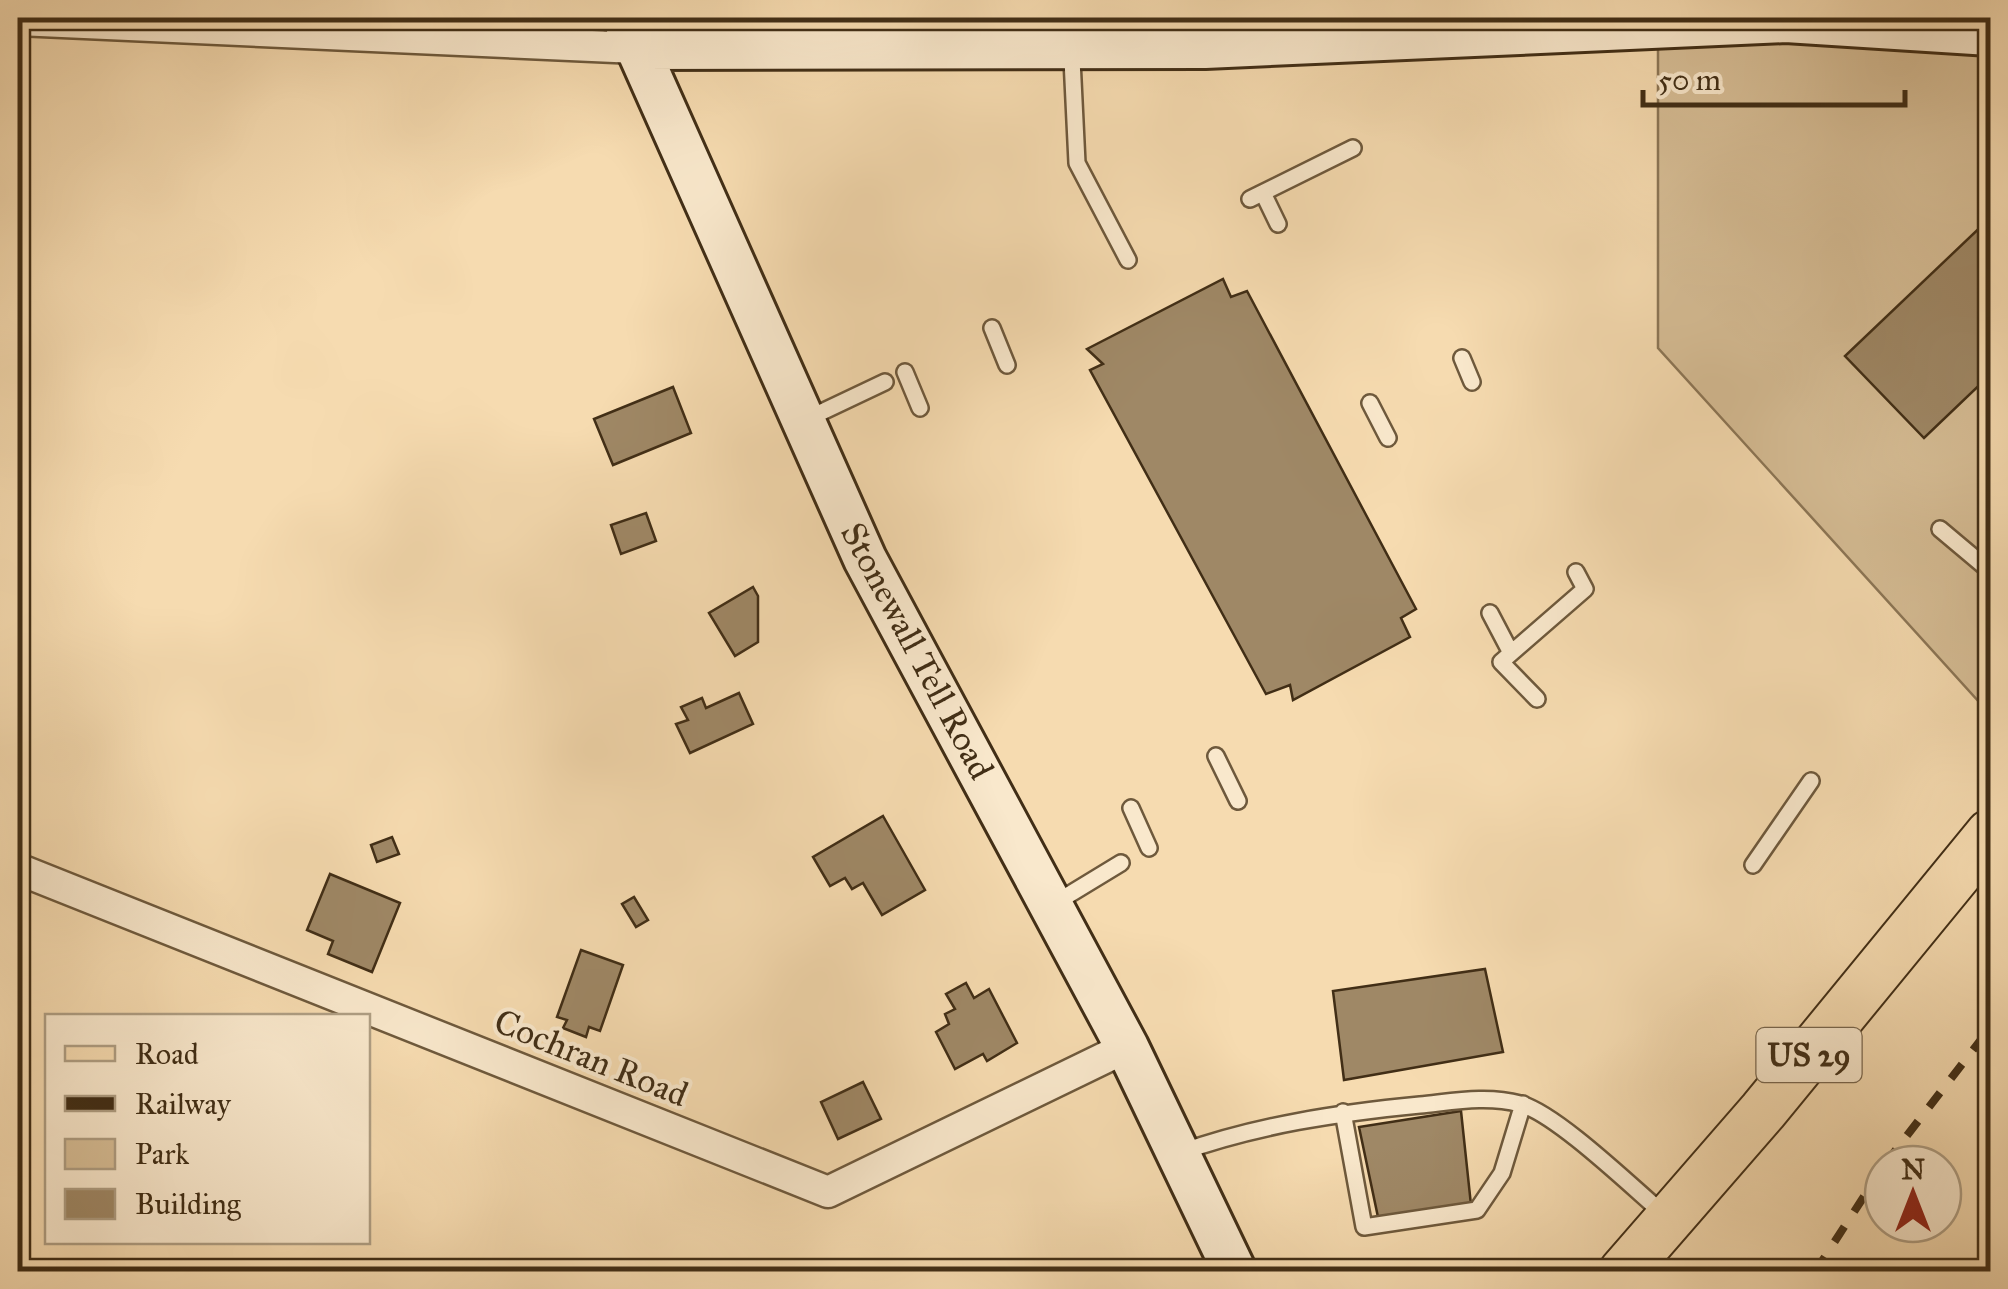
<svg xmlns="http://www.w3.org/2000/svg" width="2008" height="1289" font-family="'IM FELL Great Primer',serif">
	<style>
		.green { fill: #d7be96; stroke: #8c7656; stroke-width: 2.5 }
		.building { fill: #9f8866; stroke: #412e16; stroke-width: 2.5 }
		.lines { fill: none; stroke-linecap: round; stroke-linejoin: round }
		.lane-casing { stroke: #6e593c; stroke-width: 20 }
		.street-casing { stroke: #6e593c; stroke-width: 35 }
		.secondary-casing { stroke: #412e16; stroke-width: 48 }
		.primary-casing { stroke: #412e16; stroke-width: 52 }
		.lane { stroke: #f9e8cc; stroke-width: 15 }
		.street { stroke: #f9e8cc; stroke-width: 30 }
		.secondary { stroke: #f9e8cc; stroke-width: 42 }
		.primary { stroke: #f6dbb0; stroke-width: 48 }
		.rail { stroke: #412e16; stroke-width: 8; stroke-dasharray: 18 18; stroke-linecap: butt }
		.labels { text-anchor: middle; dominant-baseline: central; stroke-width: 8; stroke-linejoin: round; paint-order: stroke }
		.shield { fill: #f9e8cc; stroke: #78664d; stroke-width: 2.5 }
		.shield-label { font-size: 32px; font-weight: bold; fill: #412e16 }
		.street-label { font-size: 35px; fill: #412e16; stroke: #f9e8cc }
	</style>
	<rect width="100%" height="100%" fill="#f6dbb0"/>
	<filter id="stains"><feTurbulence type="fractalNoise" baseFrequency=".002" numOctaves="4"/><feColorMatrix values="0 0 0 0 .2 0 0 0 0 .09 0 0 0 0 .02 0 0 0 .5 -.17"/></filter>
	<radialGradient id="worn" r=".72"><stop offset=".6" stop-color="#630" stop-opacity="0"/><stop offset="1" stop-color="#630" stop-opacity=".3"/></radialGradient>
	<path class="green" d="M 1990,30 L 1990,714 L 1658,348 L 1658,32 Z"/>
	<path class="building" d="M 1990,218 L 1990,375 L 1924,438 L 1845,356 Z
		M 1223,279 L 1231,297 L 1247,291 L 1416,609 L 1401,618 L 1410,637 L 1293,700 L 1290,685 L 1266,694 L 1090,370 L 1103,364 L 1087,349 Z
		M 673,387 L 691,433 L 613,465 L 594,419 Z
		M 646,513 L 656,541 L 621,554 L 611,525 Z
		M 753,587 L 758,596 L 758,642 L 735,656 L 709,613 Z
		M 739,693 L 753,724 L 690,753 L 676,724 L 688,720 L 681,707 L 702,698 L 706,708 Z
		M 883,816 L 925,890 L 882,915 L 863,883 L 852,889 L 845,878 L 830,886 L 813,857 Z
		M 392,837 L 399,854 L 377,862 L 371,845 Z
		M 330,874 L 400,903 L 372,972 L 328,954 L 333,941 L 307,930 Z
		M 634,897 L 648,920 L 636,927 L 622,904 Z
		M 581,950 L 623,965 L 600,1031 L 589,1027 L 586,1037 L 563,1028 L 567,1020 L 557,1017 Z
		M 1485,969 L 1503,1052 L 1344,1080 L 1333,991 Z
		M 966,983 L 974,998 L 989,989 L 1017,1043 L 987,1061 L 983,1054 L 955,1069 L 936,1032 L 949,1024 L 945,1014 L 955,1009 L 946,994 Z
		M 863,1082 L 881,1119 L 838,1139 L 821,1102 Z
		M 1461,1111 L 1471,1205 L 1378,1217 L 1359,1127 Z"/>
	<g class="lines">
		<defs>
			<path id="lane" d="M 1070,18 L 1077,163 L 1128,260
				M 1263,193 L 1278,224
				M 1250,199 L 1353,148
				M 992,328 L 1007,365
				M 1462,358 L 1472,382
				M 905,372 L 920,408
				M 1370,403 L 1388,438
				M 807,419 L 885,382
				M 1940,529 L 1990,571
				M 1490,613 L 1511,653
				M 1537,699 L 1501,662 L 1585,589 L 1576,572
				M 1216,756 L 1238,801
				M 1131,808 L 1149,848
				M 1753,865 L 1811,781
				M 1052,905 L 1121,863
				M 1343,1112 L 1364,1227 L 1477,1210 L 1502,1173 L 1523,1104
				M 1179,1153 C 1257,1125 1338,1113 1420,1105 C 1452,1102 1487,1095 1520,1104 C 1556,1113 1634,1189 1666,1216"/>
			<path id="street" d="M 18,20 L 637,48
				M 18,869 L 828,1192 L 1127,1047"/>
			<path id="secondary" d="M 624,18 L 865,559 L 1127,1047 L 1235,1272
				M 637,48 L 1205,47 L 1786,21 L 1990,34"/>
			<path id="primary" d="M 1623,1272 L 1763,1111 L 1990,834"/>
		</defs>
		<use href="#lane" class="lane-casing"/>
		<use href="#street" class="street-casing"/>
		<use href="#secondary" class="secondary-casing"/>
		<use href="#primary" class="primary-casing"/>
		<use href="#lane" class="lane"/>
		<use href="#street" class="street"/>
		<use href="#secondary" class="secondary"/>
		<use href="#primary" class="primary"/>
		<path class="rail" d="M 1885,1164 L 1990,1028
			M 1815,1272 L 1883,1167"/>
	</g>
	<g class="labels">
		<rect class="shield" x="1756.5" y="1028" width="105" height="54" rx="8"/>
		<g class="shield-label">
			<text x="1809" y="1055">US 29</text>
		</g>
		<g class="street-label">
			<text transform="translate(917 651) rotate(62)">Stonewall Tell Road</text>
			<text transform="translate(591 1058) rotate(22)">Cochran Road</text>
		</g>
	</g>
	<rect width="2008" height="1289" fill="none" stroke="#f6dbb0" stroke-width="60"/>
	<rect x="20" y="20" width="1968" height="1249" fill="none" stroke="#412e16" stroke-width="5"/>
	<rect x="30" y="30" width="1948" height="1229" fill="none" stroke="#412e16" stroke-width="2.5"/>
	<rect x="45" y="1014" width="325" height="230" fill="#f9e8cc" stroke="#af9e83" stroke-width="2.5"/>
	<rect x="65" y="1046" width="50" height="15" fill="#f6dbb0" stroke="#af9e83" stroke-width="2.5"/>
	<text x="135" y="1064" font-size="30" fill="#412e16">Road</text>
	<rect x="65" y="1096" width="50" height="15" fill="#412e16" stroke="#af9e83" stroke-width="2.5"/>
	<text x="135" y="1114" font-size="30" fill="#412e16">Railway</text>
	<rect x="65" y="1139" width="50" height="30" fill="#d7be96" stroke="#af9e83" stroke-width="2.5"/>
	<text x="135" y="1164" font-size="30" fill="#412e16">Park</text>
	<rect x="65" y="1189" width="50" height="30" fill="#9f8866" stroke="#af9e83" stroke-width="2.5"/>
	<text x="135" y="1214" font-size="30" fill="#412e16">Building</text>
	<g transform="translate(1913 1194)"><circle r="48" fill="#f9e8cc" stroke="#af9e83" stroke-width="2.5"/>
	<path d="M0-8L18 38L0 25L-18 38Z" fill="#8f2418"/>
	<text y="-15" font-size="28" font-weight="bold" text-anchor="middle" fill="#412e16">N</text>
	</g>
	<path d="M1643 90v15h262v-15" fill="none" stroke="#412e16" stroke-width="5"/>
	<text x="1658" y="90" font-size="30" fill="#412e16" stroke="#f9e8cc" stroke-width="8" paint-order="stroke">50 m</text>
	<rect width="100%" height="100%" filter="url(#stains)"/>
	<rect width="100%" height="100%" fill="url(#worn)"/>
</svg>
